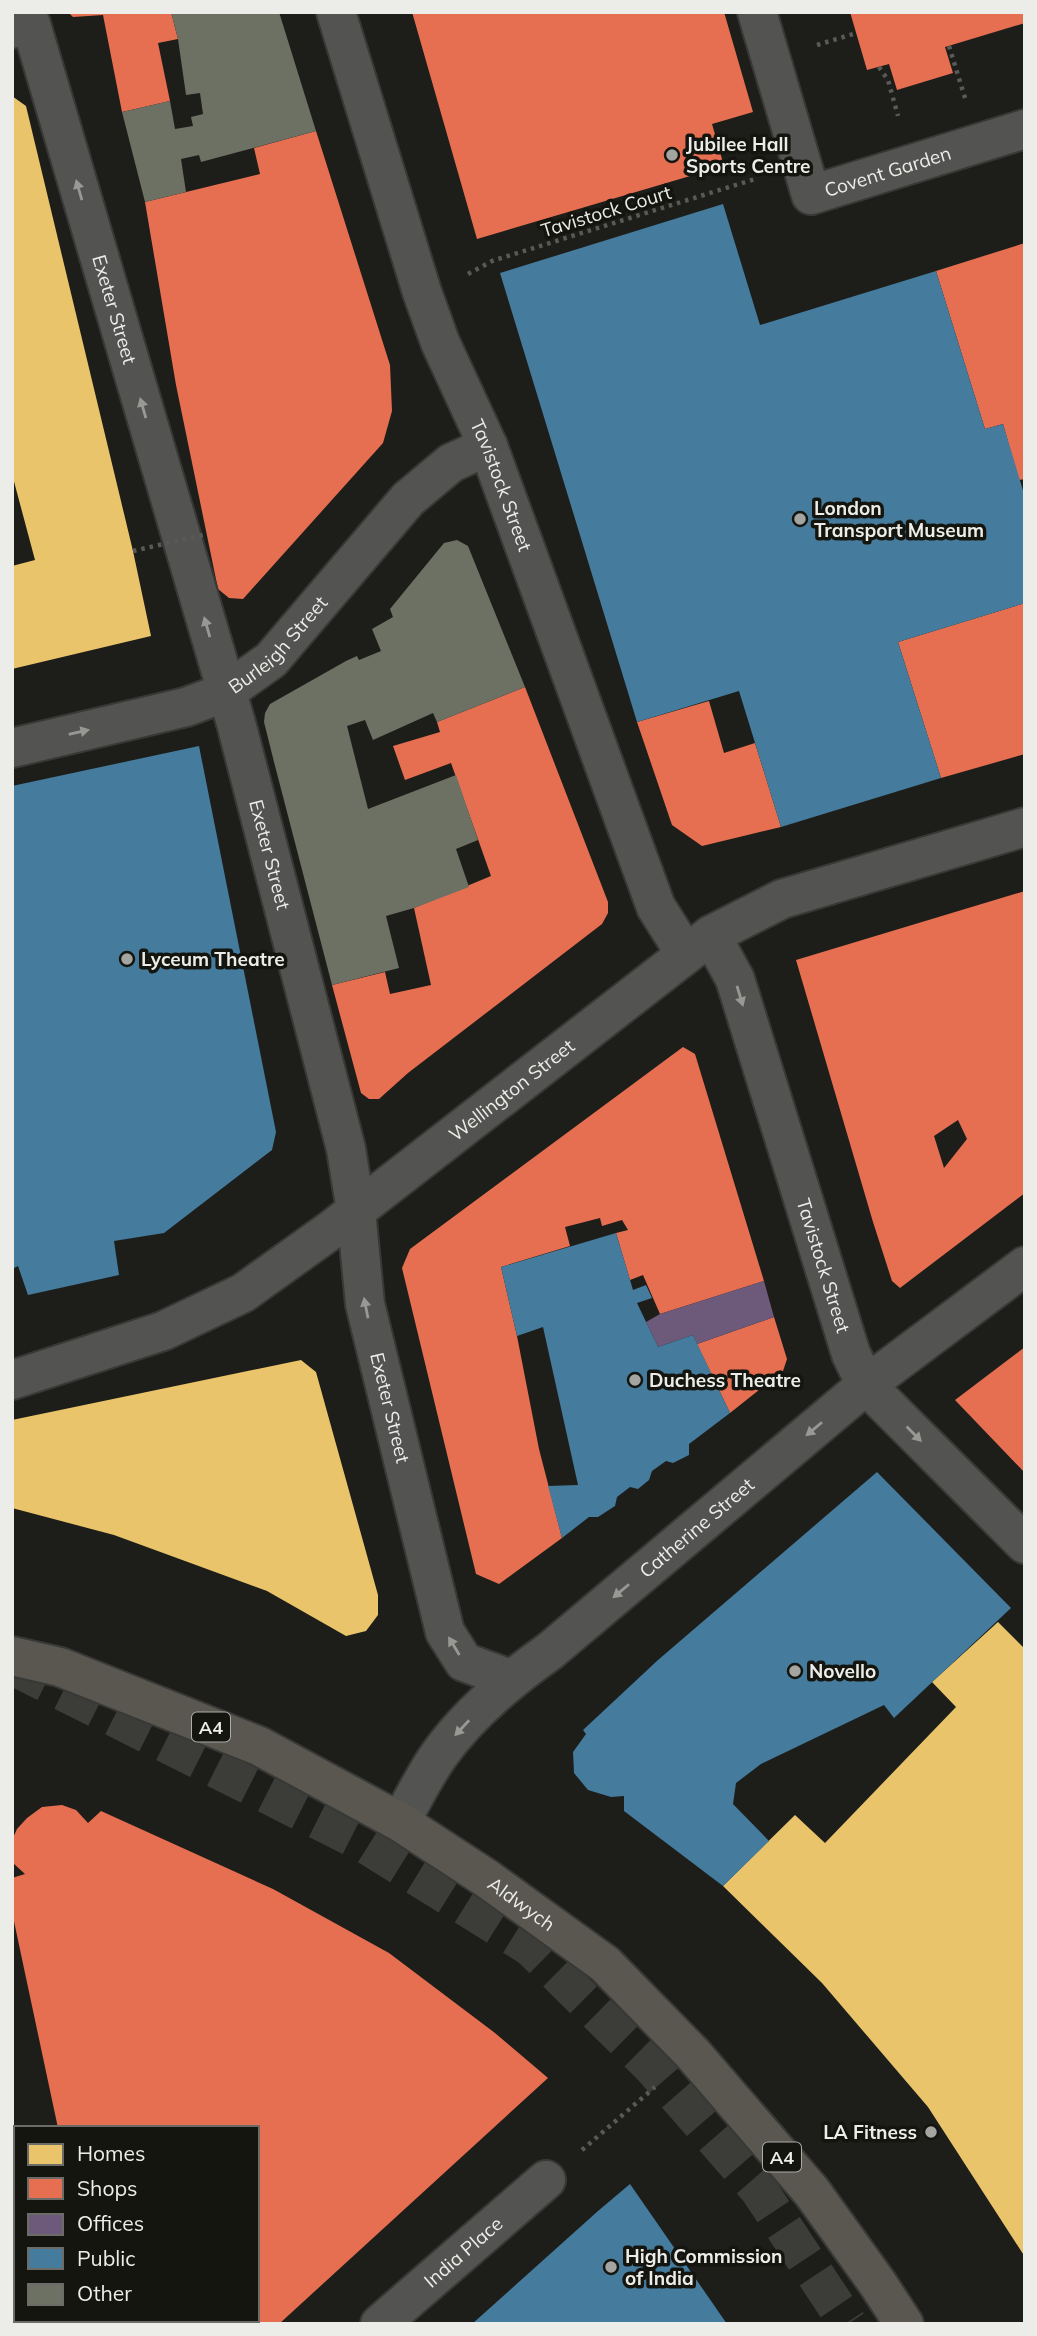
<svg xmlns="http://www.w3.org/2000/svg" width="1037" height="2336" font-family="Mulish,sans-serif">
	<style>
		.homes { fill: #e9c46a }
		.shops { fill: #e76f51; fill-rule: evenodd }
		.offices { fill: #6d597a }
		.public { fill: #457b9d }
		.building { fill: #6c7164 }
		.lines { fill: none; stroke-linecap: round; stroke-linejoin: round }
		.primary-tunnel { stroke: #3c3d39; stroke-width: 38; stroke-dasharray: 38 19; stroke-linecap: butt }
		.street-casing { stroke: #383936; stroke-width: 42 }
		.primary-casing { stroke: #383936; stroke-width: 42 }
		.path { stroke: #595a58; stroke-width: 4.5; stroke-dasharray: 3.5 5; stroke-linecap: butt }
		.street { stroke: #535451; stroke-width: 38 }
		.primary { stroke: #595750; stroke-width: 38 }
		.path-bridge { stroke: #595a58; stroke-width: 4.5; stroke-dasharray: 3.5 5; stroke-linecap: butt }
		.oneway { fill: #989895 }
		.poi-dot { fill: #a4a4a1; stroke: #151510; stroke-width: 2.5 }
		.labels { text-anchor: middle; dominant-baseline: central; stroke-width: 7; stroke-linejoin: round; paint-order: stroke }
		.shield { fill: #151510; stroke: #acaca8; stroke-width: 2 }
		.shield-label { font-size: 18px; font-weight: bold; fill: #ecece9 }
		.poi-label { font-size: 19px; font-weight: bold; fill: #ecece9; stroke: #151510; text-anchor: start }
		.street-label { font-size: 19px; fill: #ecece9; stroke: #151510 }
	</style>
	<rect width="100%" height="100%" fill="#1d1e1a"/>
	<path class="homes" d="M 12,96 L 26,106 L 133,551 L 151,636 L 12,669 L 12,566 L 35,560 L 12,474 Z
		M 301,1360 L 316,1372 L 378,1595 L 378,1615 L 366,1631 L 346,1636 L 267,1591 L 114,1535 L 12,1508 L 12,1420 Z
		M 998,1622 L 1025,1649 L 1025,2257 L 928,2107 L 822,1983 L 723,1886 L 795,1815 L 825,1843 L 956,1707 L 932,1682 Z"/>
	<path class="shops" d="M 68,12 L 171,12 L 178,39 L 158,43 L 170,101 L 122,112 L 103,15 L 73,17 Z
		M 412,12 L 724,12 L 753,112 L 712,124 L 724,166 L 477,239 Z
		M 850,12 L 1025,12 L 1025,23 L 945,47 L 953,73 L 897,90 L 889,64 L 867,70 Z
		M 316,131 L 390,365 L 392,411 L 383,443 L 243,599 L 229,598 L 218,589 L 176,385 L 145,202 L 260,174 L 254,148 Z
		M 1025,243 L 1025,479 L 1019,480 L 1003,424 L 985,429 L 936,271 Z
		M 1025,603 L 1025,754 L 941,778 L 898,642 Z
		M 525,687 L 608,902 L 608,913 L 602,924 L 408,1073 L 379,1099 L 369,1099 L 361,1093 L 332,985 L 385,972 L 390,994 L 431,985 L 414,908 L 491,876 L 451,763 L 405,780 L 393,746 L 440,732 L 437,722 Z
		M 709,701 L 724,753 L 755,743 L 781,827 L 702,846 L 672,825 L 637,722 Z
		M 1025,891 L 1025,1193 L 900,1288 L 892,1281 L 873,1222 L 796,960 ZM 958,1120 L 967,1139 L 944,1168 L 934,1136 Z
		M 683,1047 L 695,1054 L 764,1281 L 660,1314 L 643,1275 L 630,1280 L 616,1233 L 628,1230 L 622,1220 L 602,1226 L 600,1218 L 565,1227 L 570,1246 L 501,1267 L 517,1336 L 539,1449 L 562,1538 L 499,1584 L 476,1574 L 402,1268 L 410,1249 Z
		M 774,1317 L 787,1359 L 783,1371 L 730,1413 L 697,1344 Z
		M 1025,1347 L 1025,1473 L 955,1400 Z
		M 62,1805 L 76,1810 L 88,1823 L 101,1811 L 273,1889 L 389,1953 L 495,2033 L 548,2078 L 279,2324 L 99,2324 L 98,2320 L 257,2320 L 257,2128 L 58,2128 L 12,1912 L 12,1878 L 25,1874 L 13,1863 L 12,1840 L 17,1829 L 27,1818 L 42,1807 Z"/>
	<path class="offices" d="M 764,1281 L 774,1317 L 697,1344 L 693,1335 L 658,1347 L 646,1322 L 660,1314 Z"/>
	<path class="public" d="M 723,204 L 760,325 L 936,271 L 985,429 L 1003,424 L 1025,497 L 1025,603 L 898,642 L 941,778 L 781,827 L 739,691 L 637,722 L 500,273 Z
		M 199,746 L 276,1132 L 272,1150 L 164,1233 L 114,1241 L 119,1275 L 28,1295 L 18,1266 L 12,1269 L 12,786 Z
		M 616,1233 L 633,1290 L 646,1285 L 652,1298 L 637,1303 L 658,1347 L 693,1335 L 730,1413 L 689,1444 L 689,1455 L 673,1463 L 666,1461 L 652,1471 L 649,1480 L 638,1489 L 630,1487 L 617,1497 L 615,1506 L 598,1517 L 589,1517 L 562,1538 L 548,1486 L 578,1485 L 543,1327 L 517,1336 L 501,1267 Z
		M 877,1472 L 1011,1608 L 894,1718 L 884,1705 L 761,1764 L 736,1783 L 733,1804 L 769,1841 L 723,1886 L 624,1811 L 624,1796 L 611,1797 L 588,1790 L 574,1773 L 573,1752 L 586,1734 L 583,1730 L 658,1660 Z
		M 630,2184 L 727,2324 L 472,2324 L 598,2211 Z"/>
	<path class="building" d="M 171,12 L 279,12 L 316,131 L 201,162 L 199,155 L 181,159 L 186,192 L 145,202 L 122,112 L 170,101 L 175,129 L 193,126 L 191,117 L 203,114 L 200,93 L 186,95 L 178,39 Z
		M 457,540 L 468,546 L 525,687 L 437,722 L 433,713 L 373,740 L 365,720 L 347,726 L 368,809 L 456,775 L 478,840 L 456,849 L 469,887 L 414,908 L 386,916 L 399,968 L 332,985 L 274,762 L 264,722 L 265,713 L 270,704 L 346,661 L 357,656 L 359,660 L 381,651 L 372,629 L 393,617 L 390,609 L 444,543 Z"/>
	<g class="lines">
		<path class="primary-tunnel" d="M 12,1666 L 363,1843 L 530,1947 L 652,2067 L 759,2190 L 848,2324"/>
		<defs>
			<g id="street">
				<path id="s1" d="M 336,12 L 422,292 L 440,342 L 488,446 L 656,907 L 685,953"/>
				<path id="s2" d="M 757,12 L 811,195 L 1025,129"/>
				<path id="s3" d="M 12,29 L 31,24 L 236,723 L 346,1149 L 356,1211 L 365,1304 L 445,1632 L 464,1662 L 510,1679"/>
				<path id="s4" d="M 12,748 L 186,707 L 226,692 L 271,660 L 408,499 L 451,463 L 488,446"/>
				<path id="s5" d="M 711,935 L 735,979 L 851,1354 L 866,1385 L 1025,1544"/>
				<path id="s6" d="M 12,1380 L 163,1331 L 243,1293 L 331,1230 L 711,935 L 782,899 L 1025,827"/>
				<path id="s7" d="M 400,1822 C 413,1800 424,1776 439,1755 C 468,1714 509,1680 550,1651 L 866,1385 L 1025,1266"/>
				<path id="s8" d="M 380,2324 L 546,2180"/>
			</g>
			<g id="primary">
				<path id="s9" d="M 12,1656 L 60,1667 L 259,1746 L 400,1822 L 486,1878 L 605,1964 L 693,2054 L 812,2192 L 878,2284 L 904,2324"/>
			</g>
		</defs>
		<use href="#street" class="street-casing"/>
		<use href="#primary" class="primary-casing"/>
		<path class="path" d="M 817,45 L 853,34
			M 949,46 L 965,98
			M 879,67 L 888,80 L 898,116
			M 468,274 L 492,261 L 755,179
			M 582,2150 L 655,2087"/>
		<use href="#street" class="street"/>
		<use href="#primary" class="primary"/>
		<path class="path-bridge" d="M 133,551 L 207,534"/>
	</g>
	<defs><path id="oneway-solid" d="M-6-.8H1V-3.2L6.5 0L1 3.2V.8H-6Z" transform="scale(1.75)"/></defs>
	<g class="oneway">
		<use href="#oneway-solid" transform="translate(79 190) rotate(-106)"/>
		<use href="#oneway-solid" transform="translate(143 408) rotate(-106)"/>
		<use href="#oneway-solid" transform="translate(207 627) rotate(-106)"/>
		<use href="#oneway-solid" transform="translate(79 732) rotate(-13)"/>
		<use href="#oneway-solid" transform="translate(740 996) rotate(73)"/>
		<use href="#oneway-solid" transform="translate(366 1308) rotate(-101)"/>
		<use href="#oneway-solid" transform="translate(814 1429) rotate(140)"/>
		<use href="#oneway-solid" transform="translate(914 1434) rotate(45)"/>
		<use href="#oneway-solid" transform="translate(621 1591) rotate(140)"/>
		<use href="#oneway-solid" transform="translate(454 1646) rotate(-121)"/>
		<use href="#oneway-solid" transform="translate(462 1728) rotate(133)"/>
	</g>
	<g class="poi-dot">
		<circle cx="672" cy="155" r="7"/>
		<circle cx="800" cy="519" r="7"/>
		<circle cx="127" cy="959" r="7"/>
		<circle cx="635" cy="1380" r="7"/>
		<circle cx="795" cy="1671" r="7"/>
		<circle cx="931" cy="2132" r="7"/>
		<circle cx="611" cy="2267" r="7"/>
	</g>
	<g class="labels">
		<g class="shield">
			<rect x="192" y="1712.5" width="38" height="29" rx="5"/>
			<rect x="763" y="2142.5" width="38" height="29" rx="5"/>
		</g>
		<g class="shield-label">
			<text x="211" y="1727">A4</text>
			<text x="782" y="2157">A4</text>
		</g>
		<g class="poi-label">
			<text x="686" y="144">Jubilee Hall<tspan x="686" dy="22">Sports Centre</tspan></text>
			<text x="814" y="508">London<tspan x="814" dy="22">Transport Museum</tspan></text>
			<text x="141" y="959">Lyceum Theatre</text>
			<text x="649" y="1380">Duchess Theatre</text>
			<text x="809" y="1671">Novello</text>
			<text x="917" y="2132" text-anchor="end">LA Fitness</text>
			<text x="625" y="2256">High Commission<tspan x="625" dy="22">of India</tspan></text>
		</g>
		<g class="street-label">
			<text stroke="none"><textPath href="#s2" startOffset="271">Covent Garden</textPath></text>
			<text transform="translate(606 211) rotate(-17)">Tavistock Court</text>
			<text stroke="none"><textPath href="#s3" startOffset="317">Exeter Street</textPath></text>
			<text stroke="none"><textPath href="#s1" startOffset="502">Tavistock Street</textPath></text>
			<text stroke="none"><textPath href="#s4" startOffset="292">Burleigh Street</textPath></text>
			<text stroke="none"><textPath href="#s3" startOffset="884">Exeter Street</textPath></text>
			<text stroke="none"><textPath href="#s6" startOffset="584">Wellington Street</textPath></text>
			<text stroke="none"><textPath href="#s5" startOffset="350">Tavistock Street</textPath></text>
			<text stroke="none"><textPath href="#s3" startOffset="1451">Exeter Street</textPath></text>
			<text stroke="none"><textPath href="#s7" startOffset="422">Catherine Street</textPath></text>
			<text stroke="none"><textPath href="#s9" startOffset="570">Aldwych</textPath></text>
			<text stroke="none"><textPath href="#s8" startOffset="110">India Place</textPath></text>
		</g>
	</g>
	<rect width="1037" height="2336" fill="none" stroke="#ecece9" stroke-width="28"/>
	<rect x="14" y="2126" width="245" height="196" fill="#151510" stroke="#6b6b67" stroke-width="2"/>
	<rect x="28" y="2144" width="35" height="21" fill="#e9c46a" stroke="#6b6b67" stroke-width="2"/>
	<text x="77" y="2161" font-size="21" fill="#ecece9">Homes</text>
	<rect x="28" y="2178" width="35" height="21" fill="#e76f51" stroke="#6b6b67" stroke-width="2"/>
	<text x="77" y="2196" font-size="21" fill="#ecece9">Shops</text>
	<rect x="28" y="2214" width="35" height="21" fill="#6d597a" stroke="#6b6b67" stroke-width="2"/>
	<text x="77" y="2231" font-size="21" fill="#ecece9">Offices</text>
	<rect x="28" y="2248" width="35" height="21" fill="#457b9d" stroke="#6b6b67" stroke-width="2"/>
	<text x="77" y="2266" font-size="21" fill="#ecece9">Public</text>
	<rect x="28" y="2284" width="35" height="21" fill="#6c7164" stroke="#6b6b67" stroke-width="2"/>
	<text x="77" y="2301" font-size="21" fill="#ecece9">Other</text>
</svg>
